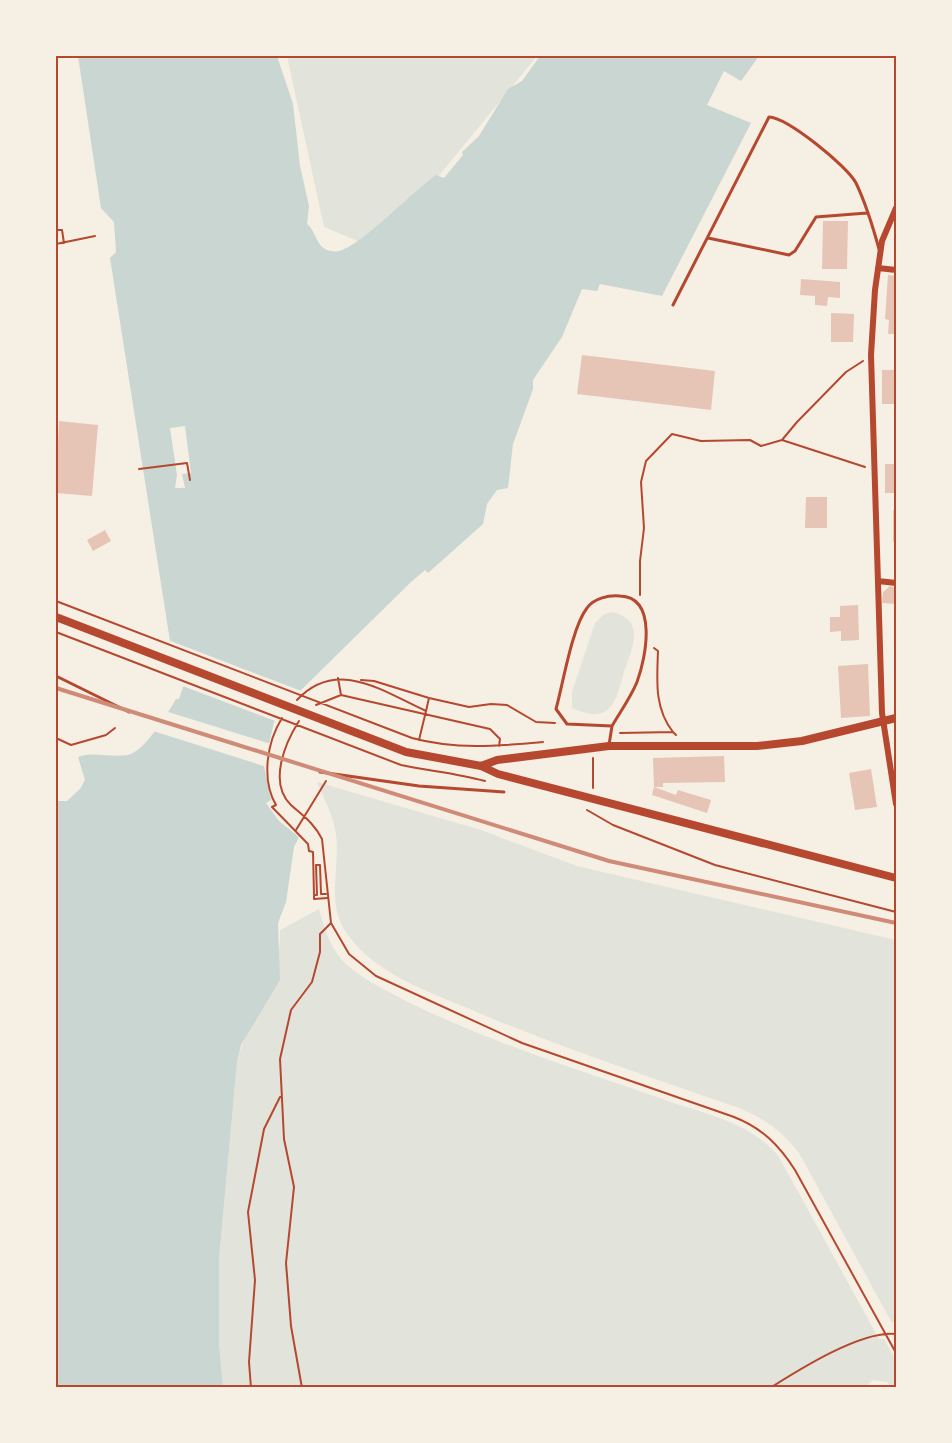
<svg xmlns="http://www.w3.org/2000/svg" width="952" height="1443" font-family="Inter,sans-serif">
	<style>
		.green { fill: #e2e4dc }
		.water { fill: #c9d6d2 }
		.pier { fill: #f6efe4 }
		.building { fill: #e6c5b7 }
		.lines { fill: none; stroke-linecap: round; stroke-linejoin: round }
		.path { stroke: #b5482f; stroke-width: 2 }
		.service { stroke: #b5482f; stroke-width: 3 }
		.minor { stroke: #b5482f; stroke-width: 6 }
		.tertiary { stroke: #b5482f; stroke-width: 8 }
		.rail { stroke: #cf8b77; stroke-width: 4 }
		.neatline { fill: none; stroke: #b5482f; stroke-width: 2 }
	</style>
	<rect width="100%" height="100%" fill="#f6efe4"/>
	<path class="green" d="M 287,56 L 537,56 L 396,228 L 367,245 L 324,227 Z
		M 611,612 C 647,619 632,648 624,672 C 620,684 617,706 604,712 C 593,717 582,712 572,708 L 572,692 L 595,623 L 603,615 Z
		M 317,782 L 481,830 L 577,866 L 896,940 L 896,1320 L 892,1323 L 799,1153 C 782,1131 765,1119 739,1108 C 652,1078 565,1049 479,1013 C 434,993 369,974 343,927 C 326,897 342,861 335,829 C 332,813 323,797 317,782 Z
		M 319,909 C 324,927 329,944 341,959 C 359,978 384,989 406,1001 C 491,1043 582,1071 671,1102 C 709,1115 753,1124 779,1157 L 879,1339 L 884,1339 L 896,1361 L 896,1388 L 892,1387 L 887,1382 L 873,1380 L 864,1388 L 223,1388 L 219,1344 L 219,1259 L 237,1062 C 248,1017 282,979 280,930 Z"/>
	<path class="water" d="M 78,56 L 277,56 L 293,104 L 300,166 L 309,206 L 307,224 C 316,231 315,243 325,249 C 328,251 336,252 339,251 C 361,246 413,191 436,175 L 444,178 L 463,155 L 462,152 L 479,136 L 508,89 L 522,81 L 540,56 L 759,56 L 741,81 L 724,71 L 707,105 L 751,123 L 662,296 L 600,284 L 597,291 L 582,289 L 562,337 L 533,380 L 533,389 L 513,444 L 508,488 L 497,490 L 487,504 L 483,524 L 428,573 L 425,570 L 411,582 L 296,695 L 274,722 L 264,766 L 271,800 L 266,803 L 279,821 L 299,837 L 294,847 L 286,902 L 278,923 L 280,980 L 241,1045 L 237,1062 L 219,1259 L 219,1344 L 223,1387 L 56,1388 L 56,801 L 67,801 L 80,789 L 85,780 L 78,757 C 95,751 110,758 128,755 C 144,752 168,713 176,699 L 179,699 L 185,681 L 175,673 L 110,258 L 116,252 L 114,222 L 101,208 Z"/>
	<path class="pier" d="M 185,426 L 191,473 L 182,474 L 185,488 L 175,488 L 177,475 L 170,428 Z
		M 168,640 L 304,692 L 278,722 L 180,685 L 180,678 L 172,673 Z
		M 165,711 L 271,744 L 267,767 L 150,730 Z"/>
	<path class="building" d="M 823,221 L 848,221 L 847,269 L 822,269 Z
		M 888,275 L 896,276 L 896,334 L 888,334 L 889,320 L 885,319 Z
		M 801,279 L 840,282 L 840,298 L 828,297 L 827,306 L 815,305 L 815,296 L 800,295 Z
		M 831,313 L 854,314 L 853,342 L 831,342 Z
		M 582,355 L 715,371 L 711,410 L 577,394 Z
		M 882,370 L 896,370 L 896,404 L 882,404 Z
		M 59,421 L 98,425 L 92,496 L 56,493 Z
		M 885,464 L 896,464 L 896,493 L 885,493 Z
		M 806,497 L 827,497 L 827,528 L 805,528 Z
		M 893,510 L 896,510 L 896,542 L 893,542 Z
		M 105,530 L 111,541 L 93,551 L 87,540 Z
		M 890,586 L 896,588 L 896,604 L 882,603 L 883,592 Z
		M 858,605 L 859,640 L 841,641 L 841,631 L 830,632 L 830,617 L 840,617 L 840,606 Z
		M 868,664 L 870,716 L 841,718 L 838,666 Z
		M 724,756 L 725,782 L 663,783 L 663,787 L 654,787 L 653,758 Z
		M 871,769 L 877,807 L 855,810 L 849,773 Z
		M 654,787 L 676,795 L 678,790 L 711,800 L 707,813 L 652,795 Z"/>
	<g class="lines">
		<path class="path" d="M 56,230 L 62,230 L 64,243
			M 56,244 L 95,236
			M 782,440 L 865,467
			M 139,469 L 187,463 L 190,480
			M 640,595 L 640,561 L 644,528 L 641,482 L 646,461 L 672,434 L 701,441 L 750,440 L 761,446 L 782,440 L 797,422 L 846,372 L 863,361
			M 56,601 L 412,738 C 456,750 498,746 543,742
			M 56,632 L 401,765 C 429,771 457,773 485,781
			M 654,648 L 658,651 C 657,680 654,708 673,732
			M 338,678 L 341,695
			M 361,680 L 374,681 L 429,698 L 426,711
			M 429,698 L 469,707 L 491,704 L 507,705 L 536,722 L 555,723
			M 297,700 C 337,657 384,692 426,711 L 419,740
			M 316,705 L 341,695 L 490,729 L 500,739 L 499,746
			M 282,718 C 267,742 261,779 276,805 L 272,807 L 308,844 L 309,851 L 313,852 L 314,895 L 317,895 L 316,865 L 320,865 L 321,894 L 326,894
			M 299,721 C 285,743 268,783 291,805 C 303,816 314,823 322,839 L 331,923 L 349,954 L 376,976 L 522,1043 L 734,1117 C 762,1128 779,1145 795,1170 L 896,1353
			M 620,733 L 673,732 L 676,735
			M 56,738 L 71,745 L 106,735 L 115,728
			M 593,758 L 593,788
			M 587,810 L 613,825 L 715,865 L 896,912
			M 296,830 L 326,781
			M 314,896 L 314,899 L 327,898
			M 251,1388 L 249,1362 L 255,1280 L 248,1212 L 264,1129 L 280,1097
			M 302,1388 L 291,1326 L 286,1263 L 294,1187 L 284,1139 L 280,1059 L 291,1010 L 312,982 L 320,952 L 320,934 L 331,923
			M 770,1388 C 800,1369 862,1330 896,1334"/>
		<path class="service" d="M 708,238 L 789,255 L 795,251 L 816,217 L 867,213
			M 673,305 L 769,117 C 788,118 847,166 856,183 C 866,204 873,227 879,249
			M 56,676 L 129,712
			M 609,745 L 612,726 L 567,724 L 556,709 C 563,684 572,627 587,608 C 594,598 609,595 620,596 C 658,597 646,658 637,682 C 631,697 620,712 612,726
			M 320,772 L 419,786 L 504,792"/>
		<path class="minor" d="M 896,208 L 882,241 L 875,290 L 871,355 L 882,713 L 896,804
			M 878,268 L 896,270
			M 878,581 L 896,583"/>
		<path class="tertiary" d="M 56,617 L 406,752 L 481,766 L 497,760 L 609,746 L 757,746 L 802,741 L 896,718
			M 481,766 L 498,774 L 896,878"/>
		<path class="rail" d="M 56,688 L 609,861 L 896,923"/>
	</g>
	<rect width="952" height="1443" fill="none" stroke="#f6efe4" stroke-width="114"/>
	<rect x="57" y="57" width="838" height="1329" class="neatline"/>
</svg>
